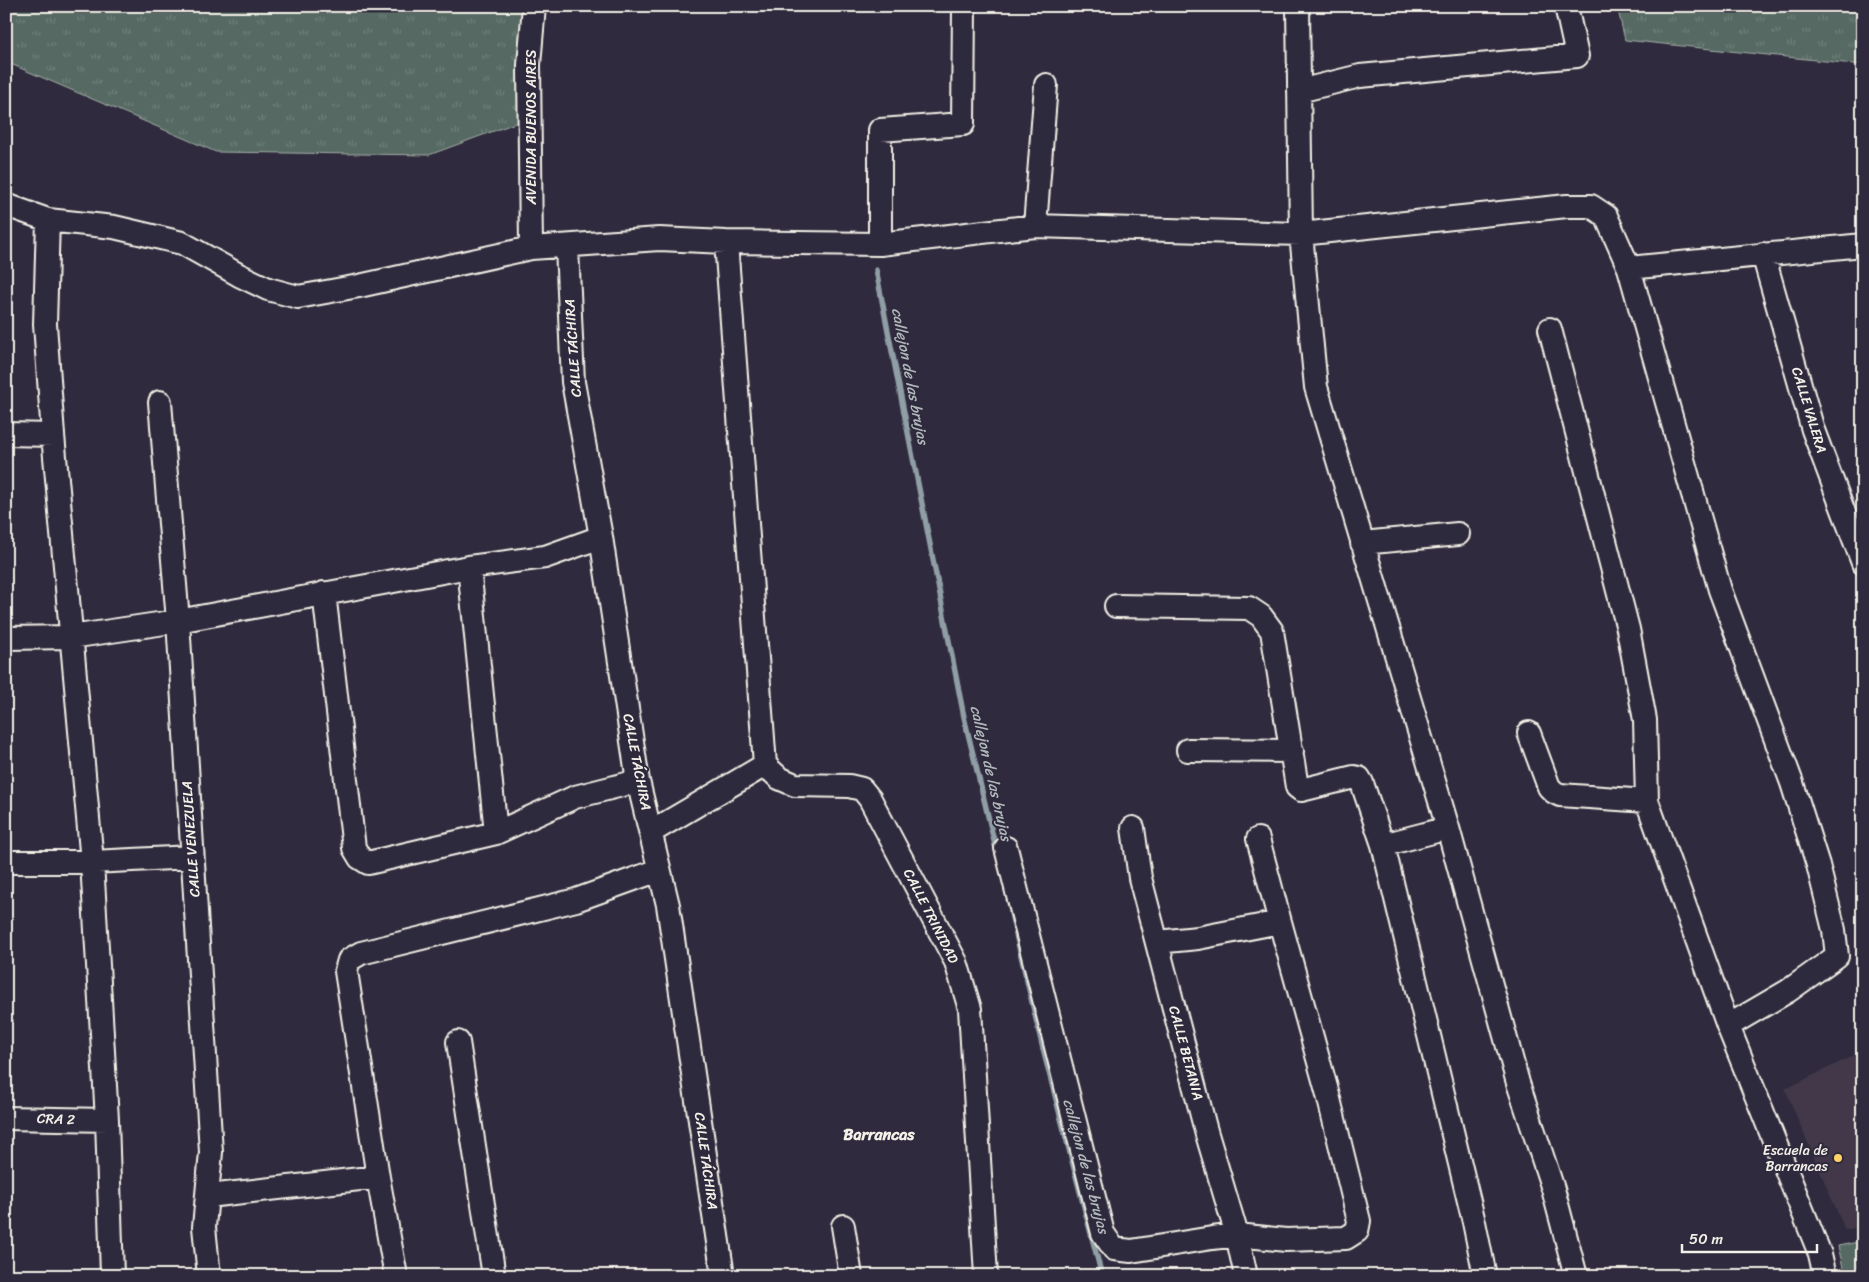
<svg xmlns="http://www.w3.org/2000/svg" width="1869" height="1282" font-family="Sriracha,sans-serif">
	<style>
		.built { fill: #433948 }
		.grass { fill: url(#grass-tufts); stroke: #a5aea6 }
		.pitch { fill: #566a64; stroke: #a5aea6 }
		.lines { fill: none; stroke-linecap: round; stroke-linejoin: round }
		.stream { stroke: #909ea5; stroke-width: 5.5 }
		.minor-casing { stroke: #f4f1e8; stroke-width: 26 }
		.minor { stroke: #2f2a3d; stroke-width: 22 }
		.poi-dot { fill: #ffd166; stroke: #2f2a3d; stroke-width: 2 }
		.labels { text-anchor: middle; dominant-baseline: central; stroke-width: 4; stroke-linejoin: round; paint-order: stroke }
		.street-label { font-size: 14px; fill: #f4f1e8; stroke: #2f2a3d }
		.poi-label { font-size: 14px; fill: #f4f1e8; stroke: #2f2a3d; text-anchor: end }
		.water-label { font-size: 15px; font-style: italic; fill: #b1b9bb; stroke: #2f2a3d }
		.quarter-label { font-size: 16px; font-weight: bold; fill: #f4f1e8; stroke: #2f2a3d }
	</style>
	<defs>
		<pattern id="grass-tufts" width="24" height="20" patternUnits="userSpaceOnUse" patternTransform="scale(1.25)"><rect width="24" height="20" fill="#566a64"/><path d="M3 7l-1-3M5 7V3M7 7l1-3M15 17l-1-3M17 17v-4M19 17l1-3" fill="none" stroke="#6f807a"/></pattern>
	</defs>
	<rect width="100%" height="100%" fill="#2f2a3d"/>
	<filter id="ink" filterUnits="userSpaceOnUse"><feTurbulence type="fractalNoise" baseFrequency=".02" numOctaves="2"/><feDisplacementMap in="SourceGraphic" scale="10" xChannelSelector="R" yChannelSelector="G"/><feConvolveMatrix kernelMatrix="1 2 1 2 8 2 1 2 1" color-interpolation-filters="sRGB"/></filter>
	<g filter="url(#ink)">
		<path class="built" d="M 1863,1051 L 1863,1226 L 1845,1230 L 1785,1089 Z"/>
		<path class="grass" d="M 6,6 L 534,6 L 529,118 L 429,155 L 216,152 L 6,62 Z
			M 1617,6 L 1863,6 L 1863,65 L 1625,40 Z"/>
		<path class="pitch" d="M 1863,1241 L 1863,1276 L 1845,1276 L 1838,1246 Z"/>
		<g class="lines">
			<path class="stream" d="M 876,270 L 964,717 L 997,853
				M 1011,913 L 1044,1053 L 1102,1276"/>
			<defs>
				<path id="minor" d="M 1298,6 L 1301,234 L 1316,387 L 1448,828 L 1518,1083 L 1553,1189 L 1576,1276
					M 1299,91 L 1360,76 L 1577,56 L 1566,6
					M 6,205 L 48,220 L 114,227 L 182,243 L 239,275 L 268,289 L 298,297 L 359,286 L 531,248 L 659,239 L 726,242 L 880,244 L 1035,226 L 1301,234 L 1567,206 L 1591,206 L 1606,216 L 1629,268 L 1863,245
					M 48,220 L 45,324 L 53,435 L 92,862 L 107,1120 L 112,1276
					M 1035,226 L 1046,85
					M 880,244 L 880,130 L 963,124 L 964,6
					M 567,247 L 573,382 L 601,537 L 638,781 L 668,905 L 723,1276
					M 531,248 L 529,65 L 534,6
					M 1763,254 L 1813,430 L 1863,563
					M 1629,268 L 1720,590 L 1792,783 L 1818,865 L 1834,930 L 1837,956 L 1788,991 L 1728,1026
					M 1550,329 L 1628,629 L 1645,720 L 1647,801
					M 160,402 L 178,621 L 211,1152 L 204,1227 L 209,1276
					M 6,434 L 53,435
					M 1362,543 L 1458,534
					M 469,567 L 496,833
					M 324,593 L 354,848 L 360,858 L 368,863 L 496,833 L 575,797 L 638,781
					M 1116,606 L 1249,608 L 1261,616 L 1272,631 L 1297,787 L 1301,790 L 1354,777 L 1359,778 L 1362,783 L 1383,845 L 1474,1222 L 1485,1276
					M 6,638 L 71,637 L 178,621 L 469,567 L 545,557 L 601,537
					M 1529,733 L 1549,787 L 1554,792 L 1560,795 L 1647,801 L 1728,1026 L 1820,1254 L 1825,1276
					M 1188,750 L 1292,751
					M 765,765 L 779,778 L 795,785 L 849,786 L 862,789 L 870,799 L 956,962 L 970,1009 L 986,1276
					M 1133,828 L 1140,878 L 1206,1131 L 1237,1235 L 1246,1276
					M 651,832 L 765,765 L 726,242
					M 1258,839 L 1280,922
					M 1383,845 L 1448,828
					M 1006,848 L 1103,1233 L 1114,1249 L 1131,1251 L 1212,1238 L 1237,1235 L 1286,1240 L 1346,1238 L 1357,1231 L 1359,1221 L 1327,1091 L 1280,922 L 1198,938 L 1157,942
					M 6,862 L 92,862 L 192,857
					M 458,1042 L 494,1276
					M 6,1118 L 107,1120
					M 208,1196 L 378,1177
					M 843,1226 L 851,1276
					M 396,1276 L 378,1177 L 346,971 L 349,960 L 361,953 L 576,900 L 659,870"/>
			</defs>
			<use href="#minor" class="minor-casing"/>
			<use href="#minor" class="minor"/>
		</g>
	</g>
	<circle class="poi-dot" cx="1838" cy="1158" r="5"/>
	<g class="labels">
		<g class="street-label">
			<text transform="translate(531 127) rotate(-90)">AVENIDA BUENOS AIRES</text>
			<text transform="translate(573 348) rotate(-94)">CALLE TÁCHIRA</text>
			<text transform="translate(1809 410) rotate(73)">CALLE VALERA</text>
			<text transform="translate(637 762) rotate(79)">CALLE TÁCHIRA</text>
			<text transform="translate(191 839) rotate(-94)">CALLE VENEZUELA</text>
			<text transform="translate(931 916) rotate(63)">CALLE TRINIDAD</text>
			<text transform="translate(1186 1053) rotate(75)">CALLE BETANIA</text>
			<text transform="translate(56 1119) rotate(2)">CRA 2</text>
			<text transform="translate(706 1161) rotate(82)">CALLE TÁCHIRA</text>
		</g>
		<g class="poi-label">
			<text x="1828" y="1150">Escuela de<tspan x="1828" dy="16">Barrancas</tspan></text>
		</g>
		<g class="water-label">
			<text transform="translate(910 376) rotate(79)">callejon de las brujas</text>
			<text transform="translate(991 773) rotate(77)">callejon de las brujas</text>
			<text transform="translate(1086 1166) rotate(75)">callejon de las brujas</text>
		</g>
		<g class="quarter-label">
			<text x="879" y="1134">Barrancas</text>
		</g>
	</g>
	<rect width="1869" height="1282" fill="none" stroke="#2f2a3d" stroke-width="25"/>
	<rect x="12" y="12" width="1844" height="1257" fill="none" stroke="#f4f1e8" stroke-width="2" filter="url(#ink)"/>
	<path d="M1682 1244v8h135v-8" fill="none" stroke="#f4f1e8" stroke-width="2.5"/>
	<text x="1689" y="1244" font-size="15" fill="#f4f1e8" stroke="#2f2a3d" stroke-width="4" paint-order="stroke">50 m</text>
</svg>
